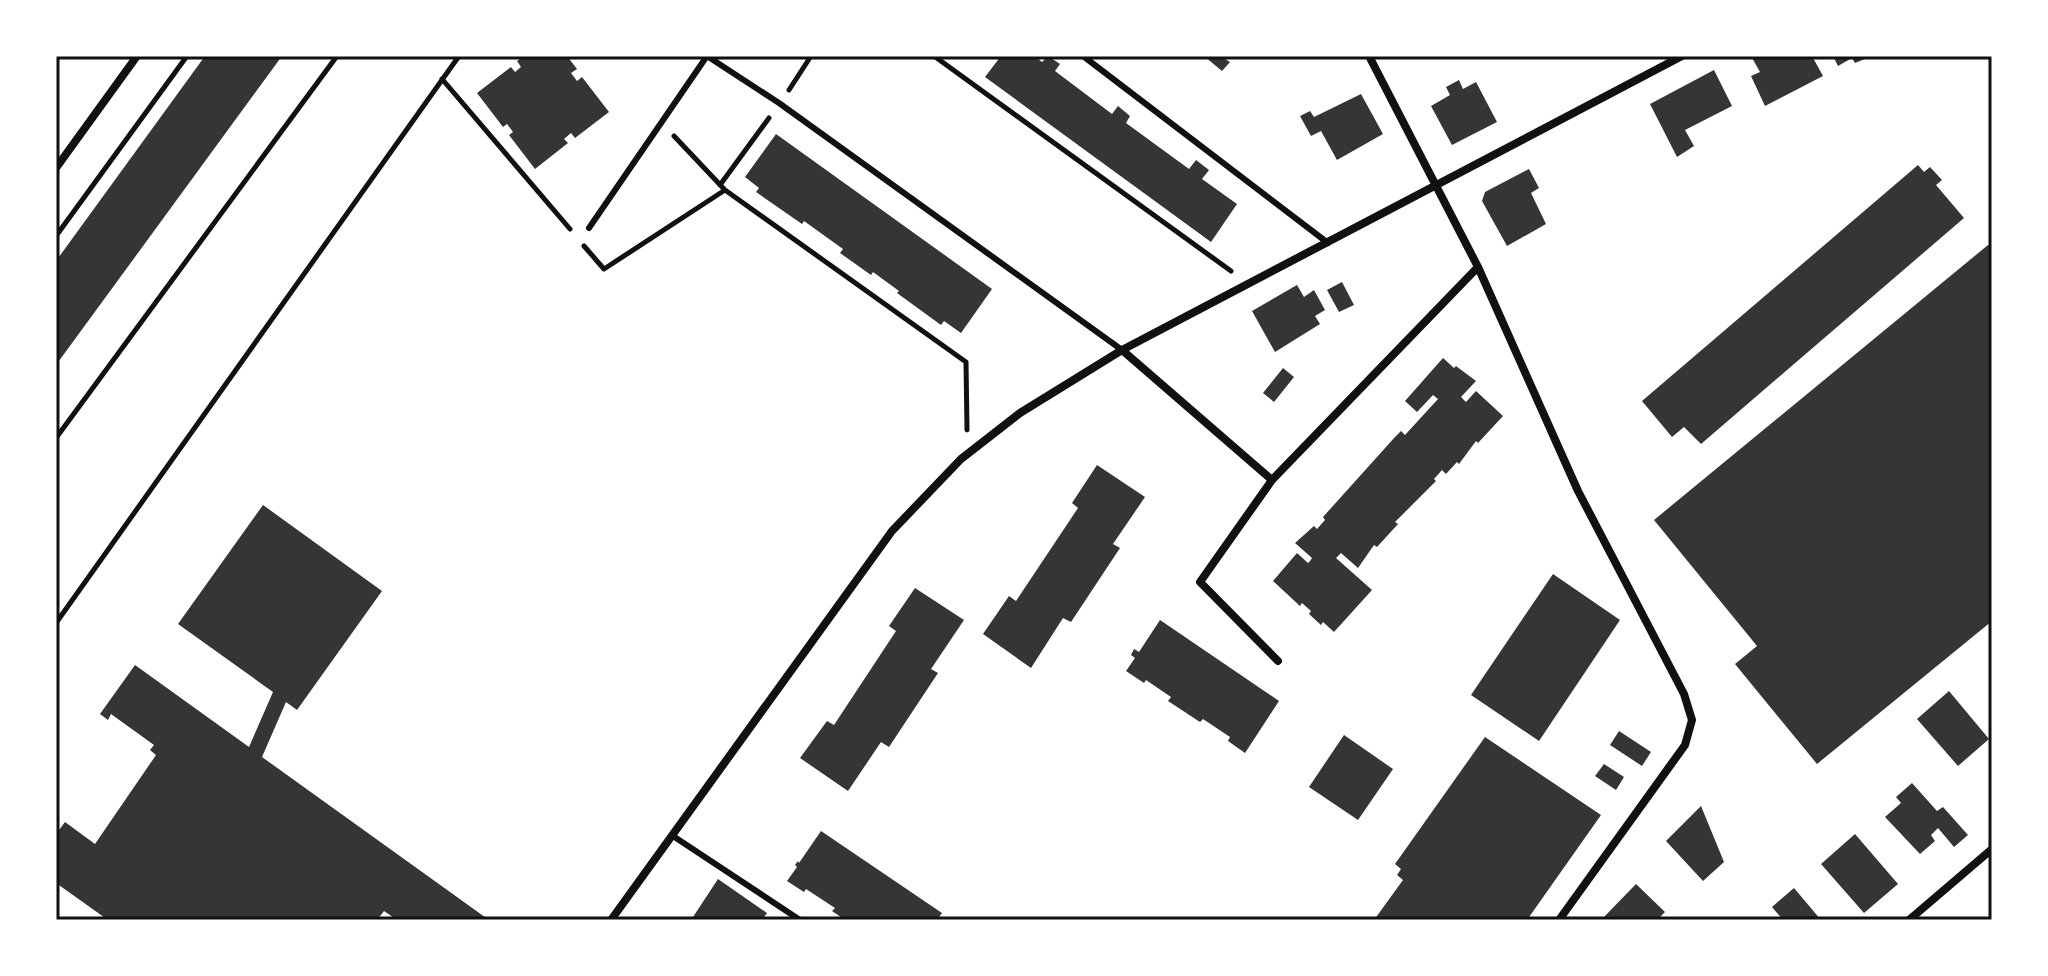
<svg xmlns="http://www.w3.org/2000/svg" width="2048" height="976" font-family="Ubuntu,sans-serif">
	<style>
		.building { fill: #353535 }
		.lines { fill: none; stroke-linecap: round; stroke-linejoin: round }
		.path { stroke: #111; stroke-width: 5 }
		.service { stroke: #111; stroke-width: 6 }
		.minor { stroke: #111; stroke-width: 8 }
		.neatline { fill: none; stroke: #111; stroke-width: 3 }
	</style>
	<rect width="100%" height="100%" fill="#fff"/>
	<path class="building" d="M 205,56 L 282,56 L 56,365 L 56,261 Z
		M 524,56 L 567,56 L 577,69 L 571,73 L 577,81 L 582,77 L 609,112 L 575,138 L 571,133 L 564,139 L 568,143 L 535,169 L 509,135 L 513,132 L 507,124 L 503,127 L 477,93 L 511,67 L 515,72 L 521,67 L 517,61 Z
		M 1001,56 L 1035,56 L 1042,62 L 1048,56 L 1060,64 L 1055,71 L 1112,114 L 1118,106 L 1130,116 L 1126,123 L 1189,169 L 1196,160 L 1209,170 L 1202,179 L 1237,204 L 1211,242 L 985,77 Z
		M 1204,56 L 1228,56 L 1225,59 L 1230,62 L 1222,71 Z
		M 1751,56 L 1812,56 L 1823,76 L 1765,106 L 1751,76 L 1760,72 Z
		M 1833,56 L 1872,56 L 1855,63 L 1852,58 L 1838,66 Z
		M 1714,70 L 1732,106 L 1685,130 L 1694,146 L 1677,157 L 1650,104 Z
		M 1459,80 L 1463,89 L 1476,82 L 1497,122 L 1452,145 L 1431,106 L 1450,95 L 1446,87 Z
		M 1361,94 L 1383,134 L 1337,160 L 1321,131 L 1311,136 L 1300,116 L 1310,111 L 1314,117 Z
		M 776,134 L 992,289 L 961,333 L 944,321 L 941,325 L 897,293 L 899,291 L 873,272 L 871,275 L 840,253 L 843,249 L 804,221 L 802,224 L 756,192 L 759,188 L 745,177 Z
		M 1918,165 L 1924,172 L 1930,167 L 1942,180 L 1936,185 L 1964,218 L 1701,444 L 1684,427 L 1672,437 L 1642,401 Z
		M 1529,169 L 1539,188 L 1531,193 L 1546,224 L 1507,246 L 1482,201 L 1485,192 Z
		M 1988,245 L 1992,249 L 1992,621 L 1817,764 L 1735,664 L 1757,646 L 1654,520 Z
		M 1342,282 L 1354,305 L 1339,312 L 1327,290 Z
		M 1297,285 L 1304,297 L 1314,290 L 1325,310 L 1315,316 L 1320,324 L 1275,352 L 1252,311 Z
		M 1443,358 L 1454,368 L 1456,366 L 1476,381 L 1461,397 L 1466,402 L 1476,391 L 1503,416 L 1478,443 L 1476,441 L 1459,464 L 1457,462 L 1446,474 L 1442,470 L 1434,479 L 1436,481 L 1395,522 L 1398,524 L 1377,547 L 1374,545 L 1358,568 L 1341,553 L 1336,558 L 1372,590 L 1334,632 L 1323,622 L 1321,625 L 1309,614 L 1311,611 L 1302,603 L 1300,606 L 1273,581 L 1297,553 L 1308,563 L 1310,561 L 1312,558 L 1295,543 L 1314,526 L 1317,529 L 1325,520 L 1323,517 L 1395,437 L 1401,431 L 1405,435 L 1438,399 L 1433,395 L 1417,412 L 1405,401 Z
		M 1283,368 L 1294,377 L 1274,402 L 1263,393 Z
		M 1097,465 L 1145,497 L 1113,544 L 1120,548 L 1071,622 L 1063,618 L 1031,668 L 983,634 L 1009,596 L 1016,601 L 1078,508 L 1072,503 Z
		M 263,505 L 382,591 L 297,710 L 286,702 L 262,757 L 489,920 L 397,920 L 384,911 L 377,920 L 108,920 L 56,883 L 56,834 L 65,822 L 95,844 L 156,755 L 150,750 L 154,745 L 111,714 L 108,720 L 100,714 L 135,665 L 249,747 L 273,692 L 178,624 Z
		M 1553,574 L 1620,620 L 1539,741 L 1471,695 Z
		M 915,588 L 964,620 L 931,669 L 938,673 L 889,747 L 881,742 L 848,791 L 800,758 L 827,721 L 834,725 L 896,631 L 889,626 Z
		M 1160,620 L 1279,701 L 1245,753 L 1228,741 L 1230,737 L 1203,719 L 1200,722 L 1168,701 L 1171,697 L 1146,680 L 1144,683 L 1126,671 L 1135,658 L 1131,655 L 1134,649 L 1139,652 Z
		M 1949,691 L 1989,739 L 1958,766 L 1917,719 Z
		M 1619,731 L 1651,752 L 1642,766 L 1610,745 Z
		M 1344,735 L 1393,769 L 1358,820 L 1309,787 Z
		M 1485,737 L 1601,815 L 1527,920 L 1374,920 L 1403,880 L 1397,875 L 1401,869 L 1395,864 Z
		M 1604,764 L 1624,777 L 1616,790 L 1595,776 Z
		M 1912,783 L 1937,811 L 1943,807 L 1968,835 L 1954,847 L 1938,828 L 1931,835 L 1935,841 L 1920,854 L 1885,817 L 1901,803 L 1896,797 Z
		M 1701,806 L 1724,862 L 1703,881 L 1666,841 Z
		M 821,831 L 942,913 L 937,920 L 845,920 L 832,911 L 835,908 L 806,889 L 804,892 L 787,881 L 797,867 L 795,865 L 798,861 L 799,863 Z
		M 1855,834 L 1898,884 L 1864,913 L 1821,864 Z
		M 718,879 L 767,913 L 762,920 L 697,920 L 693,917 Z
		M 1636,884 L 1665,912 L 1657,920 L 1604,920 L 1603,918 Z
		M 1794,888 L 1821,920 L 1783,920 L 1772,907 Z"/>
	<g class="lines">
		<path class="path" d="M 934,56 L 1231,271
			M 442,79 L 570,229
			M 789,90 L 811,56
			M 674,136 L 725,190 L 966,362 L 967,430
			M 720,185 L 769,118
			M 56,236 L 187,56
			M 584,246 L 604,269 L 725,190
			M 56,438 L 337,56
			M 56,623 L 459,56"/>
		<path class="service" d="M 1083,56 L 1328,243
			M 589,228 L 707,56 L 779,103 L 1122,350
			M 673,836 L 800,920"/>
		<path class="minor" d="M 1369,56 L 1478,267 L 1578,491 L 1684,694 L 1692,720 L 1685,745 L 1559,920
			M 56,168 L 137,56
			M 1122,350 L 1272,480
			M 1278,661 L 1200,582 L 1272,480 L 1478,267
			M 611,920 L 892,531 L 961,459 L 1020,413 L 1122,350 L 1682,56
			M 1909,920 L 1992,849"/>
	</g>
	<rect width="2048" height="976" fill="none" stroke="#ffffff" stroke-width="116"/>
	<rect x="58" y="58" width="1932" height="860" class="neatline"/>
</svg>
